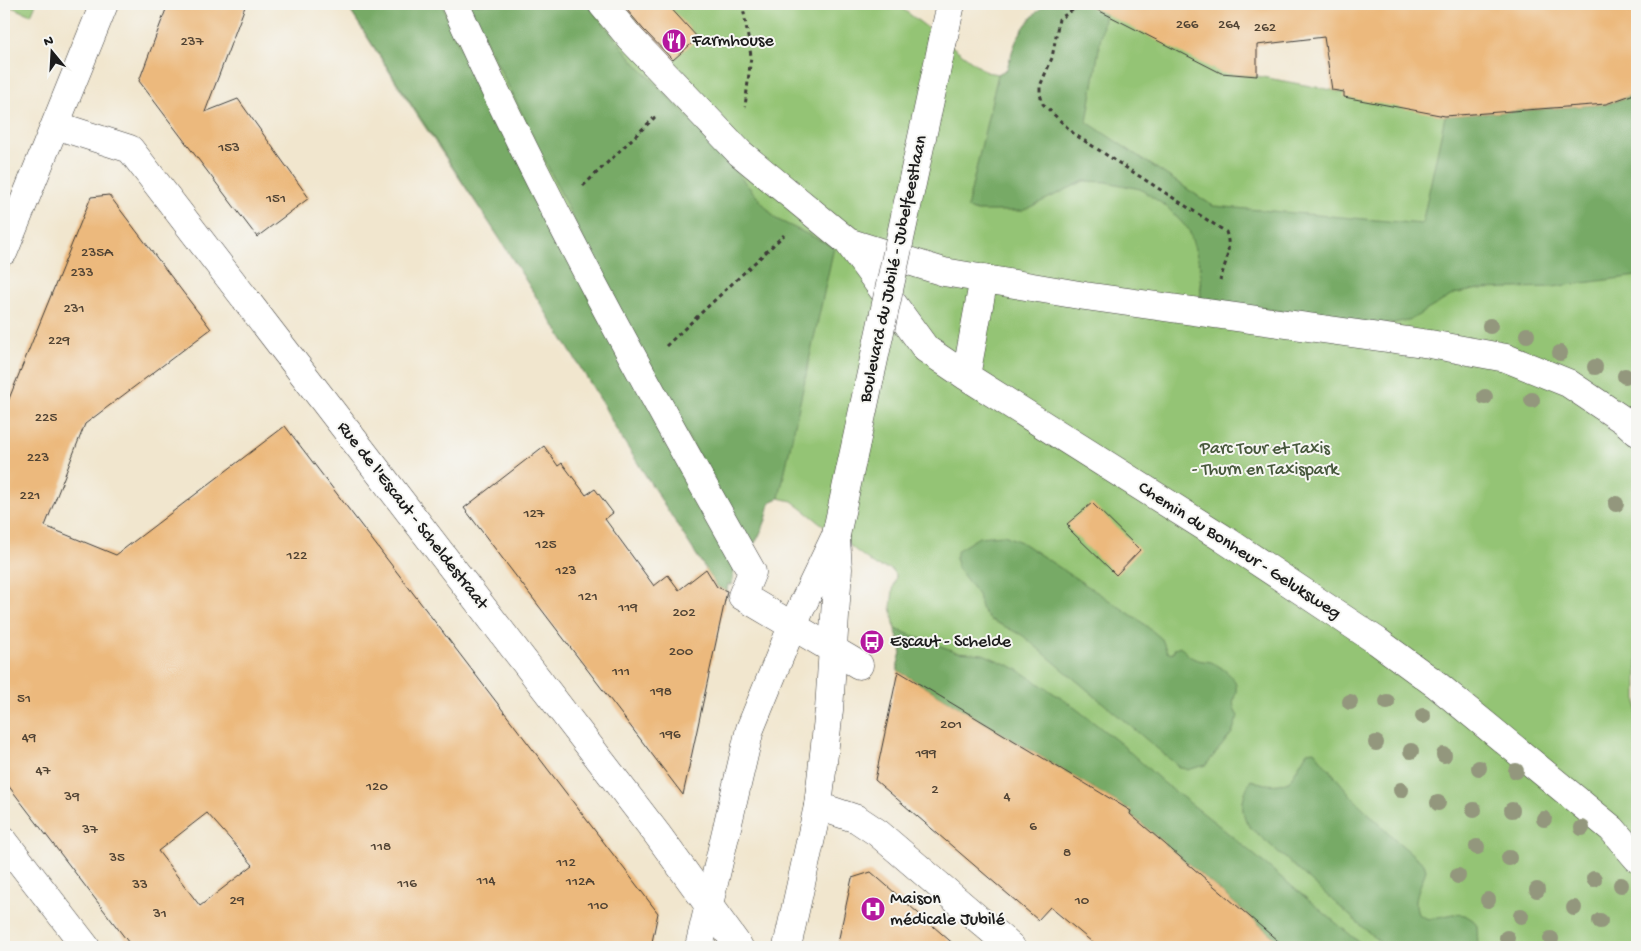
<svg xmlns="http://www.w3.org/2000/svg" width="1641" height="951" font-family="'Gochi Hand',sans-serif">
	<style>
		.green { fill: #94c474; stroke: #587048 }
		.forest { fill: #7a6; stroke: #4a6341 }
		.building { fill: #ecb97d; fill-rule: evenodd }
		.lines { fill: none; stroke-linecap: round; stroke-linejoin: round }
		.minor-casing { stroke: #3c3a37; stroke-width: 29 }
		.major-casing { stroke: #3c3a37; stroke-width: 29 }
		.path { stroke: #3c3a37; stroke-width: 3; stroke-dasharray: 4 4; stroke-linecap: butt }
		.minor { stroke: #fff; stroke-width: 28 }
		.major { stroke: #fff; stroke-width: 28 }
		.major-bridge-casing { stroke: #3c3a37; stroke-width: 29; stroke-linecap: butt }
		.major-bridge { stroke: #fff; stroke-width: 28 }
		.tree { fill: #93977d }
		.labels { text-anchor: middle; dominant-baseline: central; stroke-width: 4; stroke-linejoin: round; paint-order: stroke }
		.number-label { font-size: 15px; fill: #504334 }
		.poi-label { font-size: 18px; fill: #1c1c1c; stroke: #f6f6f2; text-anchor: start }
		.street-label { font-size: 18px; fill: #1c1c1c; stroke: #f6f6f2 }
		.park-label { font-size: 18px; fill: #46573b; stroke: #f6f6f2 }
	</style>
	<rect width="100%" height="100%" fill="#f6f6f2"/>
	<filter id="ink" filterUnits="userSpaceOnUse"><feTurbulence type="fractalNoise" baseFrequency=".02" numOctaves="2"/><feDisplacementMap in="SourceGraphic" scale="10" xChannelSelector="R" yChannelSelector="G"/><feConvolveMatrix kernelMatrix="1 2 1 2 8 2 1 2 1" color-interpolation-filters="sRGB"/></filter>
	<filter id="wash" filterUnits="userSpaceOnUse"><feTurbulence type="fractalNoise" baseFrequency=".0096" numOctaves="4" result="noise"/><feDisplacementMap in="SourceGraphic" scale="20" xChannelSelector="R" yChannelSelector="G"/><feGaussianBlur stdDeviation="1.12" result="paint"/><feColorMatrix in="noise" values="0 0 0 0 0 0 0 0 0 0 0 0 0 0 0 0 0 1.4 0 .05"/><feComposite in="paint" operator="in"/></filter>
	<g filter="url(#wash)">
		<rect width="100%" height="100%" fill="#f1e6ce"/>
		<path class="green" d="M 4,4 L 36,4 L 31,15 Z
			M 346,4 L 887,4 L 900,7 L 986,72 L 998,74 L 1007,69 C 1015,40 1020,28 1042,7 L 1042,4 L 1090,4 L 1227,73 L 1257,76 L 1332,90 L 1445,116 L 1594,105 L 1610,103 L 1637,93 L 1637,947 L 1304,947 L 1295,938 L 1287,947 L 1285,947 L 1130,814 L 1131,811 L 898,671 L 898,664 L 902,649 L 895,629 L 891,607 L 893,590 L 896,576 L 891,569 L 876,566 L 792,501 L 779,498 L 770,502 L 766,520 L 757,540 L 746,554 L 735,564 L 732,585 L 728,584 L 727,591 L 717,587 L 616,429 L 602,402 L 500,239 L 417,115 Z"/>
		<path class="forest" d="M 346,4 L 442,4 L 454,35 L 516,156 L 735,564 L 732,585 L 728,584 L 727,591 L 717,587 L 616,429 L 602,402 L 500,239 Z
			M 468,4 L 587,4 L 637,65 L 697,126 L 776,219 L 834,247 L 779,498 L 770,502 C 767,519 762,534 751,548 L 629,332 Z
			M 1042,4 L 1090,4 L 1105,12 L 1087,122 L 1213,206 L 1422,224 L 1445,116 L 1594,105 L 1610,103 L 1637,93 L 1637,276 L 1552,287 L 1479,289 L 1454,294 L 1412,319 L 1394,323 L 1373,324 L 1201,300 L 1200,266 L 1189,230 L 1167,207 L 1140,189 L 1107,182 L 1084,181 L 1022,211 L 977,211 L 967,208 L 998,74 L 1007,69 C 1015,40 1020,28 1042,7 Z
			M 1004,535 L 1021,542 L 1139,620 L 1162,639 L 1167,652 L 1172,654 L 1175,648 L 1180,646 C 1184,651 1189,657 1195,659 C 1200,661 1206,661 1211,662 C 1218,665 1232,674 1235,682 C 1240,696 1227,700 1238,716 L 1232,733 L 1206,765 L 1187,770 L 1178,766 L 1022,635 L 989,619 L 981,608 L 978,595 L 958,568 L 955,558 L 958,550 L 979,537 Z
			M 895,629 L 957,652 L 983,654 L 1015,668 L 1070,704 L 1120,743 L 1164,783 L 1217,824 L 1365,947 L 1304,947 L 1295,938 L 1287,947 L 1284,946 L 1130,814 L 1131,811 L 898,671 L 898,664 L 902,649 Z
			M 1314,751 L 1353,798 L 1398,842 L 1424,864 L 1426,870 C 1421,886 1412,898 1418,914 L 1428,919 L 1454,914 L 1465,915 L 1473,920 L 1477,926 L 1478,947 L 1385,947 L 1249,826 C 1239,811 1242,795 1251,780 C 1265,785 1275,786 1289,782 L 1307,752 Z"/>
		<g id="blocks">
			<path class="building" d="M 168,4 L 246,4 L 205,112 L 238,99 L 309,198 L 257,237 L 139,81 Z
				M 622,4 L 667,4 L 698,38 L 673,60 L 643,29 Z
				M 1086,4 L 1637,4 L 1637,93 L 1606,104 L 1445,116 L 1344,97 L 1344,92 L 1332,90 L 1324,37 L 1257,45 L 1257,76 L 1221,73 Z
				M 109,195 L 211,329 L 85,424 L 45,526 L 116,555 L 285,426 L 658,913 L 651,947 L 132,947 L 4,780 L 4,411 L 91,197 ZM 207,813 L 253,865 L 200,906 L 158,851 Z
				M 544,446 L 558,466 L 562,463 L 586,495 L 595,489 L 613,513 L 605,519 L 654,586 L 668,575 L 679,590 L 706,569 L 717,587 L 727,591 L 683,795 L 464,508 Z
				M 1092,503 L 1140,550 L 1116,575 L 1068,528 L 1070,527 L 1067,524 Z
				M 898,671 L 1131,811 L 1130,814 L 1285,947 L 1098,947 L 1050,907 L 1038,920 L 875,780 Z
				M 871,872 L 957,947 L 837,947 L 852,878 Z"/>
		</g>
	</g>
	<g filter="url(#ink)">
		<use href="#blocks" fill-opacity="0" stroke="#3c3a37" stroke-width="1"/>
		<g class="lines">
			<defs>
				<path id="minor" d="M 455,4 C 543,199 647,386 752,572 L 742,596 L 859,665
					M 602,4 L 631,39 L 740,153 L 848,242 L 944,272 L 1085,296 L 1430,344 L 1506,358 L 1568,383 L 1626,422 L 1637,432
					M 55,125 L 130,149 L 657,834 L 739,947
					M 848,242 L 926,349 L 966,376 L 1224,539 L 1377,641 L 1437,685 L 1612,829 L 1637,858
					M 4,251 L 104,4
					M 966,376 L 984,278
					M 818,806 L 857,819 L 878,833 L 1011,947
					M 4,841 L 86,947"/>
				<path id="major" d="M 943,40 L 951,4
					M 699,947 L 750,729 L 791,629 L 836,535
					M 787,947 L 818,806 L 829,710 L 838,569 L 836,538"/>
			</defs>
			<use href="#minor" class="minor-casing"/>
			<use href="#major" class="major-casing"/>
			<path class="path" d="M 741,4 L 743,7 L 751,56 L 745,107
				M 1077,4 L 1076,8 L 1059,19 L 1052,58 L 1040,86 L 1040,94 L 1043,104 L 1074,134 L 1226,232 C 1232,249 1225,264 1220,280
				M 583,186 L 656,116
				M 666,346 L 784,235"/>
			<use href="#minor" class="minor"/>
			<use href="#major" class="major"/>
			<defs>
				<path id="major-bridge" d="M 836,535 L 943,40"/>
			</defs>
			<use href="#major-bridge" class="major-bridge-casing"/>
			<use href="#major-bridge" class="major-bridge"/>
		</g>
		<g class="tree">
			<circle cx="1490" cy="326" r="8"/>
			<circle cx="1527" cy="335" r="8"/>
			<circle cx="1560" cy="353" r="8"/>
			<circle cx="1595" cy="367" r="8"/>
			<circle cx="1625" cy="376" r="8"/>
			<circle cx="1485" cy="397" r="8"/>
			<circle cx="1532" cy="400" r="8"/>
			<circle cx="1616" cy="504" r="8"/>
			<circle cx="1350" cy="702" r="8"/>
			<circle cx="1387" cy="702" r="8"/>
			<circle cx="1423" cy="716" r="8"/>
			<circle cx="1376" cy="743" r="8"/>
			<circle cx="1411" cy="751" r="8"/>
			<circle cx="1444" cy="755" r="8"/>
			<circle cx="1479" cy="768" r="8"/>
			<circle cx="1516" cy="771" r="8"/>
			<circle cx="1401" cy="790" r="8"/>
			<circle cx="1438" cy="803" r="8"/>
			<circle cx="1474" cy="810" r="8"/>
			<circle cx="1512" cy="810" r="8"/>
			<circle cx="1544" cy="819" r="8"/>
			<circle cx="1582" cy="828" r="8"/>
			<circle cx="1477" cy="847" r="8"/>
			<circle cx="1509" cy="858" r="8"/>
			<circle cx="1458" cy="876" r="8"/>
			<circle cx="1594" cy="879" r="8"/>
			<circle cx="1621" cy="885" r="8"/>
			<circle cx="1537" cy="890" r="8"/>
			<circle cx="1488" cy="900" r="8"/>
			<circle cx="1574" cy="908" r="8"/>
			<circle cx="1521" cy="916" r="8"/>
			<circle cx="1600" cy="921" r="8"/>
			<circle cx="1507" cy="938" r="8"/>
			<circle cx="1551" cy="939" r="8"/>
		</g>
	</g>
	<defs>
		<symbol id="restaurant-disc" viewBox="-11 -11 22 22"><circle r="9.5" fill="#b5179e" stroke="#f6f6f2"/><path d="M-5-6h1v4h1v-4h1v4h1v-4h1v5L-1.5 .5V6h-2V.5L-5-1ZM5-6V6H3V1.5H1.5Q1.5-4 5-6Z" fill="#fff"/></symbol>
		<symbol id="bus-disc" viewBox="-11 -11 22 22"><circle r="9.5" fill="#b5179e" stroke="#f6f6f2"/><path d="M-5-6H5V4H4V6H2V4H-2V6H-4V4H-5ZM-3.5-4V0h7V-4ZM-3.5 1.2v1.5H-2V1.2ZM2 1.2v1.5H3.5V1.2Z" fill="#fff"/></symbol>
		<symbol id="hospital-disc" viewBox="-11 -11 22 22"><circle r="9.5" fill="#b5179e" stroke="#f6f6f2"/><path d="M-5-5h3v3.5h4V-5h3V5h-3V1.5h-4V5h-3Z" fill="#fff"/></symbol>
	</defs>
	<g fill-rule="evenodd">
		<use href="#restaurant-disc" x="660" y="27" width="28" height="28"/>
		<use href="#bus-disc" x="858" y="628" width="28" height="28"/>
		<use href="#hospital-disc" x="859" y="895" width="28" height="28"/>
	</g>
	<g class="labels">
		<g class="number-label">
			<text x="1187" y="25">266</text>
			<text x="1229" y="25">264</text>
			<text x="1265" y="28">262</text>
			<text x="192" y="42">237</text>
			<text x="229" y="148">153</text>
			<text x="276" y="199">151</text>
			<text x="97" y="253">235A</text>
			<text x="82" y="273">233</text>
			<text x="74" y="309">231</text>
			<text x="59" y="341">229</text>
			<text x="46" y="418">225</text>
			<text x="38" y="458">223</text>
			<text x="30" y="496">221</text>
			<text x="534" y="514">127</text>
			<text x="546" y="545">125</text>
			<text x="297" y="556">122</text>
			<text x="566" y="571">123</text>
			<text x="588" y="597">121</text>
			<text x="628" y="608">119</text>
			<text x="684" y="613">202</text>
			<text x="681" y="652">200</text>
			<text x="621" y="672">111</text>
			<text x="661" y="692">198</text>
			<text x="24" y="699">51</text>
			<text x="951" y="725">201</text>
			<text x="670" y="735">196</text>
			<text x="29" y="738">49</text>
			<text x="926" y="754">199</text>
			<text x="43" y="771">47</text>
			<text x="377" y="787">120</text>
			<text x="935" y="790">2</text>
			<text x="72" y="797">39</text>
			<text x="1007" y="797">4</text>
			<text x="1033" y="827">6</text>
			<text x="90" y="830">37</text>
			<text x="381" y="847">118</text>
			<text x="1067" y="853">8</text>
			<text x="117" y="858">35</text>
			<text x="566" y="863">112</text>
			<text x="486" y="881">114</text>
			<text x="580" y="882">112A</text>
			<text x="407" y="884">116</text>
			<text x="140" y="885">33</text>
			<text x="237" y="901">29</text>
			<text x="1082" y="901">10</text>
			<text x="598" y="906">110</text>
			<text x="160" y="914">31</text>
		</g>
		<g class="poi-label">
			<text x="692" y="41">Farmhouse</text>
			<text x="890" y="642">Escaut - Schelde</text>
			<text x="890" y="899">Maison<tspan x="890" dy="21">médicale Jubilé</tspan></text>
		</g>
		<g class="street-label">
			<text transform="translate(894 269) rotate(-78)">Boulevard du Jubilé - Jubelfeestlaan</text>
			<text transform="translate(412 516) rotate(52)">Rue de l'Escaut - Scheldestraat</text>
			<text transform="translate(1239 551) rotate(33)">Chemin du Bonheur - Geluksweg</text>
		</g>
		<g class="park-label">
			<text x="1265" y="449">Parc Tour et Taxis<tspan x="1265" dy="21">- Thurn en Taxispark</tspan></text>
		</g>
	</g>
	<rect width="1641" height="951" fill="none" stroke="#f6f6f2" stroke-width="20"/>
	<g transform="translate(52 52) rotate(342)" stroke="#f6f6f2" stroke-width="4" paint-order="stroke">
	<path d="M0-4L9 19L0 12L-9 19Z" fill="#1c1c1c"/>
	<text y="-8" font-size="14" font-weight="bold" text-anchor="middle" fill="#1c1c1c">N</text>
	</g>
</svg>
